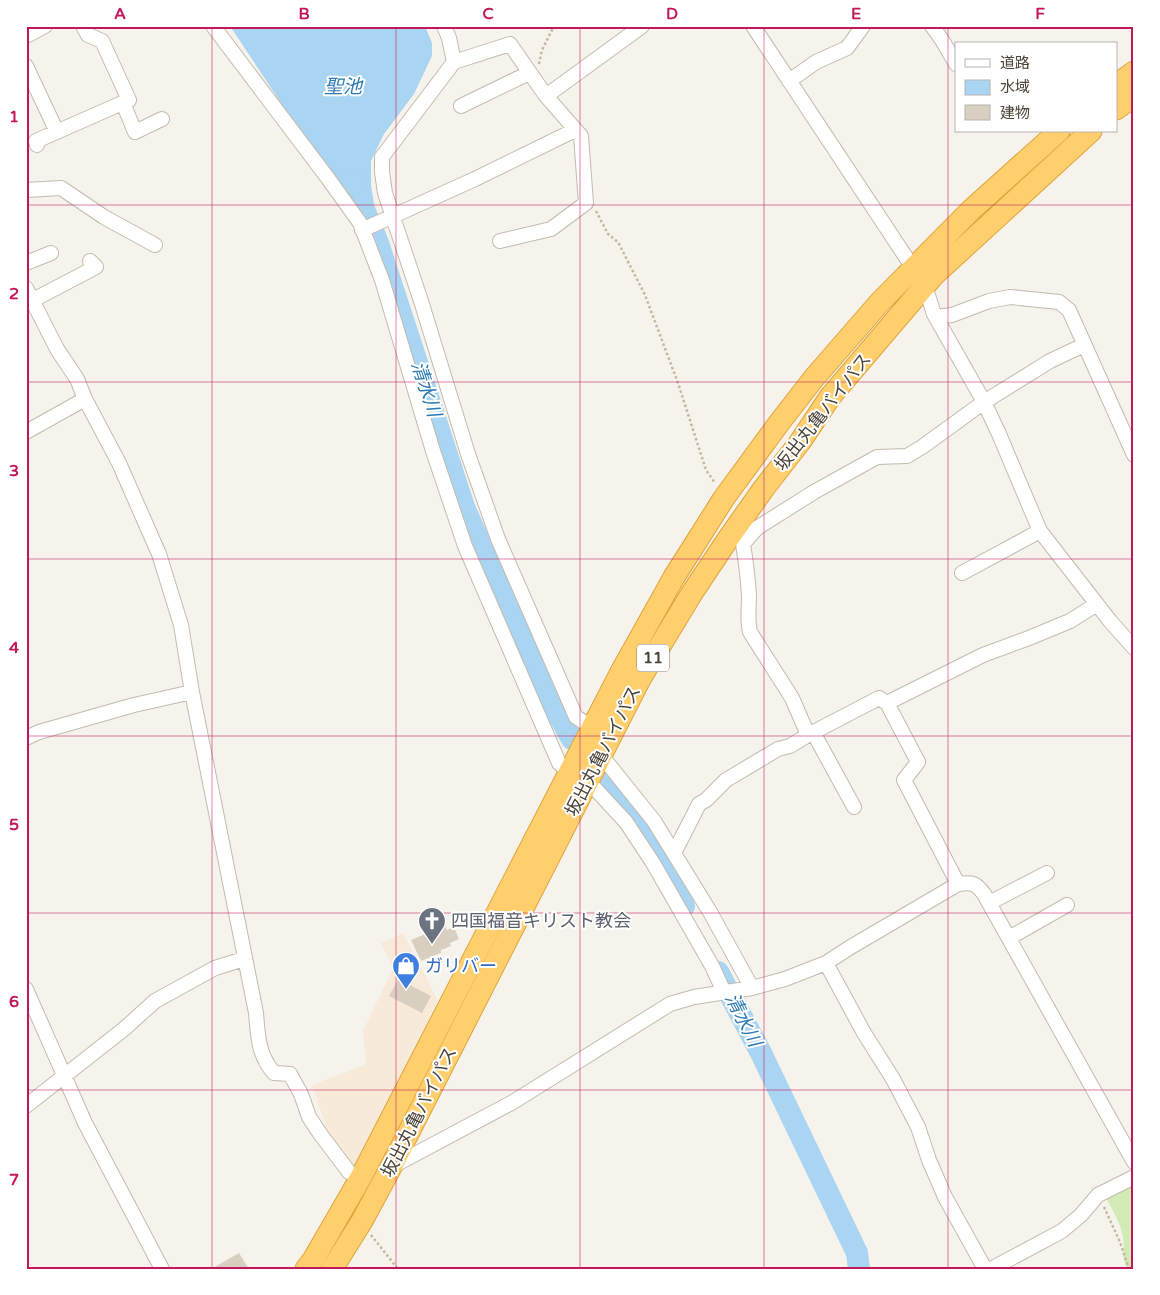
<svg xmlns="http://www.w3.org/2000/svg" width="1160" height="1295" font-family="'Varela Round','Noto Sans JP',sans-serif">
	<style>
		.commercial { fill: #f7ead8 }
		.green { fill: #d2eab5 }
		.water { fill: #a9d4f2 }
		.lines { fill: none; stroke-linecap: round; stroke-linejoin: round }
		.river { stroke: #a9d4f2; stroke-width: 22 }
		.building { fill: #d8cfc1 }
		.minor-casing { stroke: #c2bbae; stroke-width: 16 }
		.highway-casing { stroke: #e0a43c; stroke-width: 23 }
		.path { stroke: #c4b79f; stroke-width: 2.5; stroke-dasharray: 2.5 2.5; stroke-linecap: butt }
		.minor { stroke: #fff; stroke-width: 14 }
		.highway { stroke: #ffcf6e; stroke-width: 21 }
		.grid { fill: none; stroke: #c2185b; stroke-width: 1; stroke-opacity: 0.55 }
		.labels { text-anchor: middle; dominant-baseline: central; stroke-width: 4; stroke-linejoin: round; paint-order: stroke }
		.shield { fill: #fff; stroke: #817c74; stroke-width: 1 }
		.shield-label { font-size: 16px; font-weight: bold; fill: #4b4439 }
		.street-label { font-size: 18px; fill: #4b4439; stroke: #fff }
		.worship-label { font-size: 18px; fill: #5b616d; stroke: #fff; text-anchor: start }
		.shop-label { font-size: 18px; fill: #366cbe; stroke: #fff; text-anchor: start }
		.water-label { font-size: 19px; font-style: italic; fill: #2e7ab2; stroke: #fff }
		.neatline { fill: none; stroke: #c2185b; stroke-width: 2 }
		.grid-label { font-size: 16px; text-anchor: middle; font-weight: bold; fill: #c2185b }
	</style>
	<rect width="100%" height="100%" fill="#f6f3ec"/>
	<path class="commercial" d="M 403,933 L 438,1001 L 354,1168 L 348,1165 L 327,1130 L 312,1085 L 366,1064 L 363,1031 L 393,968 L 381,943 Z"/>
	<path class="green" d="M 1134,1179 L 1134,1269 L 1127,1269 C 1121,1256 1125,1250 1123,1237 C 1120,1222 1112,1209 1105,1196 Z"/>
	<path class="water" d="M 230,26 L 425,26 L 432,43 L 432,56 L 414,94 L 384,134 L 371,161 L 371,185 L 374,204 L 356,213 L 343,191 L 287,112 Z"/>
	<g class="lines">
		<path class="river" d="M 352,180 L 378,243 L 464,507 L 545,691 L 572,739
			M 605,783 L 651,842 L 684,906
			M 718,972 L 761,1053 L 857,1253 L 859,1269"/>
	</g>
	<path class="building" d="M 445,926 L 447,930 L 454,927 L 459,939 L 450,943 L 451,946 L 441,950 L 441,953 L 421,961 L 411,940 Z
		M 405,967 L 414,972 L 408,984 L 431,996 L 422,1013 L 389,996 Z
		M 239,1253 L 249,1269 L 211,1269 Z"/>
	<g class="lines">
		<defs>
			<path id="minor" d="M 213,26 L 327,177 L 360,223 L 382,280 L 433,451 L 465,546 L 559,763 L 569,772
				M 444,26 L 449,38 L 454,62 L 382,157 L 382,172 L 385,193 L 421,301 L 468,454 L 498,539 L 576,717 L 591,727
				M 753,26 L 925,286 L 934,314 L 984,402 L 999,434 L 1040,531 L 1110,621 L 1134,648
				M 932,26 L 942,40 L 956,64
				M 26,36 L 45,26
				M 454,62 L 510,44 L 546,96
				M 26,66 L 57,132
				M 789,81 L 816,62 L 847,48 L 863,26
				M 123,103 L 135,132 L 162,119
				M 461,106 L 529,73
				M 37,145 L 36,141 L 129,100 L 102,41 L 88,35 L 83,26
				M 26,190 L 61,188 L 104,217 L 155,245
				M 362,230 L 475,179 L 575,130
				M 500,241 L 551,229 L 586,203 L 581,136 L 546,96 L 642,26
				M 26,263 L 51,253
				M 26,288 L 57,349 L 77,379 L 85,399 L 119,463 L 159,554 L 181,625 L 192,692 L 256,1013 C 258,1036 258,1055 274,1073 L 290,1074 L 301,1094 L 309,1117 L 321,1135 L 349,1172 L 361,1177
				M 33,300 L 96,267 L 90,261
				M 936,317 L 952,315 L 989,301 L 1010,297 L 1059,302 L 1069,310 L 1134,455
				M 26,432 L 85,399
				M 962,573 L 1040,531
				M 887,703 L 983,655 L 1029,638 L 1070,621 L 1097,604
				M 813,732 L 854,807
				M 26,738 L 39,732 L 134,705 L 192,692
				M 601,755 L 654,821 L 710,912 L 752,988
				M 588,781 L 626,822 L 653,863 L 712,966 L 724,992
				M 674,853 L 699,804 L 706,800 L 726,780 L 778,749 L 790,746 L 808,735
				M 958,884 C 972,882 976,883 984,894 L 1134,1162
				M 989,903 L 1047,873
				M 1009,938 L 1067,905
				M 826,963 L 864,1033 L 893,1079 L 918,1127 L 929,1160 L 945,1197 L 985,1269
				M 26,989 L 85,1123 L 162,1269
				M 26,1106 L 124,1029 L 155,1001 L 215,968 L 244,959
				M 391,1167 L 513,1102 L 670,1004 L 694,997 L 752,988 L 785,979 L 826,963 L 849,948 L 958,884 L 904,780 L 918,762 L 887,703 L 879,698 L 808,735 L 792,698 L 750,632 C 747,619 749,608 749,596 C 748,578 746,562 743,544 L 757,528 L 814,492 L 877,457 L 907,456 L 922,447 L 984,402 L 1050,361 L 1084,345
				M 991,1269 L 1062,1231 L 1081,1215 L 1098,1195 L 1134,1177"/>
			<path id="highway" d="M 1116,85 L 1134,72
				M 1116,109 L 1134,96
				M 306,1269 L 313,1260 L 361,1177 L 622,670 L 674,577 L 724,498 L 779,423 L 814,378 L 880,302 L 971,210 L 1059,131
				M 332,1269 L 362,1221 L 391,1167 L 640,679 L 692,593 L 728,539 L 764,488 L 800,442 L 830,397 L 934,275 L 1091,131"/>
		</defs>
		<use href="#minor" class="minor-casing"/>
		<use href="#highway" class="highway-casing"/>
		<path class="path" d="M 539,64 L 542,50 L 554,26
			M 596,211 L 608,234 L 618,242 L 645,295 L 678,383 L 706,470 L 715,483
			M 1104,1207 L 1120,1242 L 1129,1269
			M 371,1235 L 398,1269"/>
		<use href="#minor" class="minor"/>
		<use href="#highway" class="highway"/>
	</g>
	<path class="grid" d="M 212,26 L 212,1269M 396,26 L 396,1269M 580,26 L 580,1269M 764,26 L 764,1269M 948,26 L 948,1269M 26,205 L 1134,205M 26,382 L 1134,382M 26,559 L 1134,559M 26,736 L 1134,736M 26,913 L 1134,913M 26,1090 L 1134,1090"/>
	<defs>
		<symbol id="church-pin" viewBox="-11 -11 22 30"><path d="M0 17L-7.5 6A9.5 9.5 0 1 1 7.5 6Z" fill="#6b7280" stroke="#fff"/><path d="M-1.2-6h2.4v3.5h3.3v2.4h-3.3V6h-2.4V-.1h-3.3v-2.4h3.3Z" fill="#fff"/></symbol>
		<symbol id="shop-pin" viewBox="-11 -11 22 30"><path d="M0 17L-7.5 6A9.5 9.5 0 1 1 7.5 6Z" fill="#3f7fe0" stroke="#fff"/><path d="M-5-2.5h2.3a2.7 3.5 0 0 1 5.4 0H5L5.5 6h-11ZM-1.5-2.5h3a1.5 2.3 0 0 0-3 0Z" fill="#fff"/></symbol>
	</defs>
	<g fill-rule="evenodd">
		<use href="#church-pin" x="416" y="905" width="32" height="43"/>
		<use href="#shop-pin" x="390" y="950" width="32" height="43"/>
	</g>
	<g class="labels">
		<rect class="shield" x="637" y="644.5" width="32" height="27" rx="4"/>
		<g class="shield-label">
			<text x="653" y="658">11</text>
		</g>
		<g class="street-label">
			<text transform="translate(823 412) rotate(-52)">坂出丸亀バイパス</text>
			<text transform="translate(603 751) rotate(-63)">坂出丸亀バイパス</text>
			<text transform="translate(419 1112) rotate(-63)">坂出丸亀バイパス</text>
		</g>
		<g class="worship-label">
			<text x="451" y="921">四国福音キリスト教会</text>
		</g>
		<g class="shop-label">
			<text x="425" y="966">ガリバー</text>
		</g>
		<g class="water-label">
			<text x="343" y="87">聖池</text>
			<text transform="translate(426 389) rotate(72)">清水川</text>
			<text transform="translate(743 1020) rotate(63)">清水川</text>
		</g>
	</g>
	<rect width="1160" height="1295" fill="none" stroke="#ffffff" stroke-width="55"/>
	<rect x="955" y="42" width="162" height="90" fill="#ffffff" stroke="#b7b4b0"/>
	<rect x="965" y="59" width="25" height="8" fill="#ffffff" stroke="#b7b4b0"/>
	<text x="1000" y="68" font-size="15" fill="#4b4439">道路</text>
	<rect x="965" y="80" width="25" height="15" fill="#a9d4f2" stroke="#b7b4b0"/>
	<text x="1000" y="92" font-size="15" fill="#4b4439">水域</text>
	<rect x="965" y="105" width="25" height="15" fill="#d8cfc1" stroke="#b7b4b0"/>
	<text x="1000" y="118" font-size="15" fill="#4b4439">建物</text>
	<rect x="28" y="28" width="1104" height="1240" class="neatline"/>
	<g class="grid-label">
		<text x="120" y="19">A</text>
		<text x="304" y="19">B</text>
		<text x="488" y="19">C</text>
		<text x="672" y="19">D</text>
		<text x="856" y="19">E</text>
		<text x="1040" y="19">F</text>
		<text x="14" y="122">1</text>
		<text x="14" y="299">2</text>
		<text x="14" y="476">3</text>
		<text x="14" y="653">4</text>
		<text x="14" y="830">5</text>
		<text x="14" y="1007">6</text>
		<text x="14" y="1185">7</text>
	</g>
</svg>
